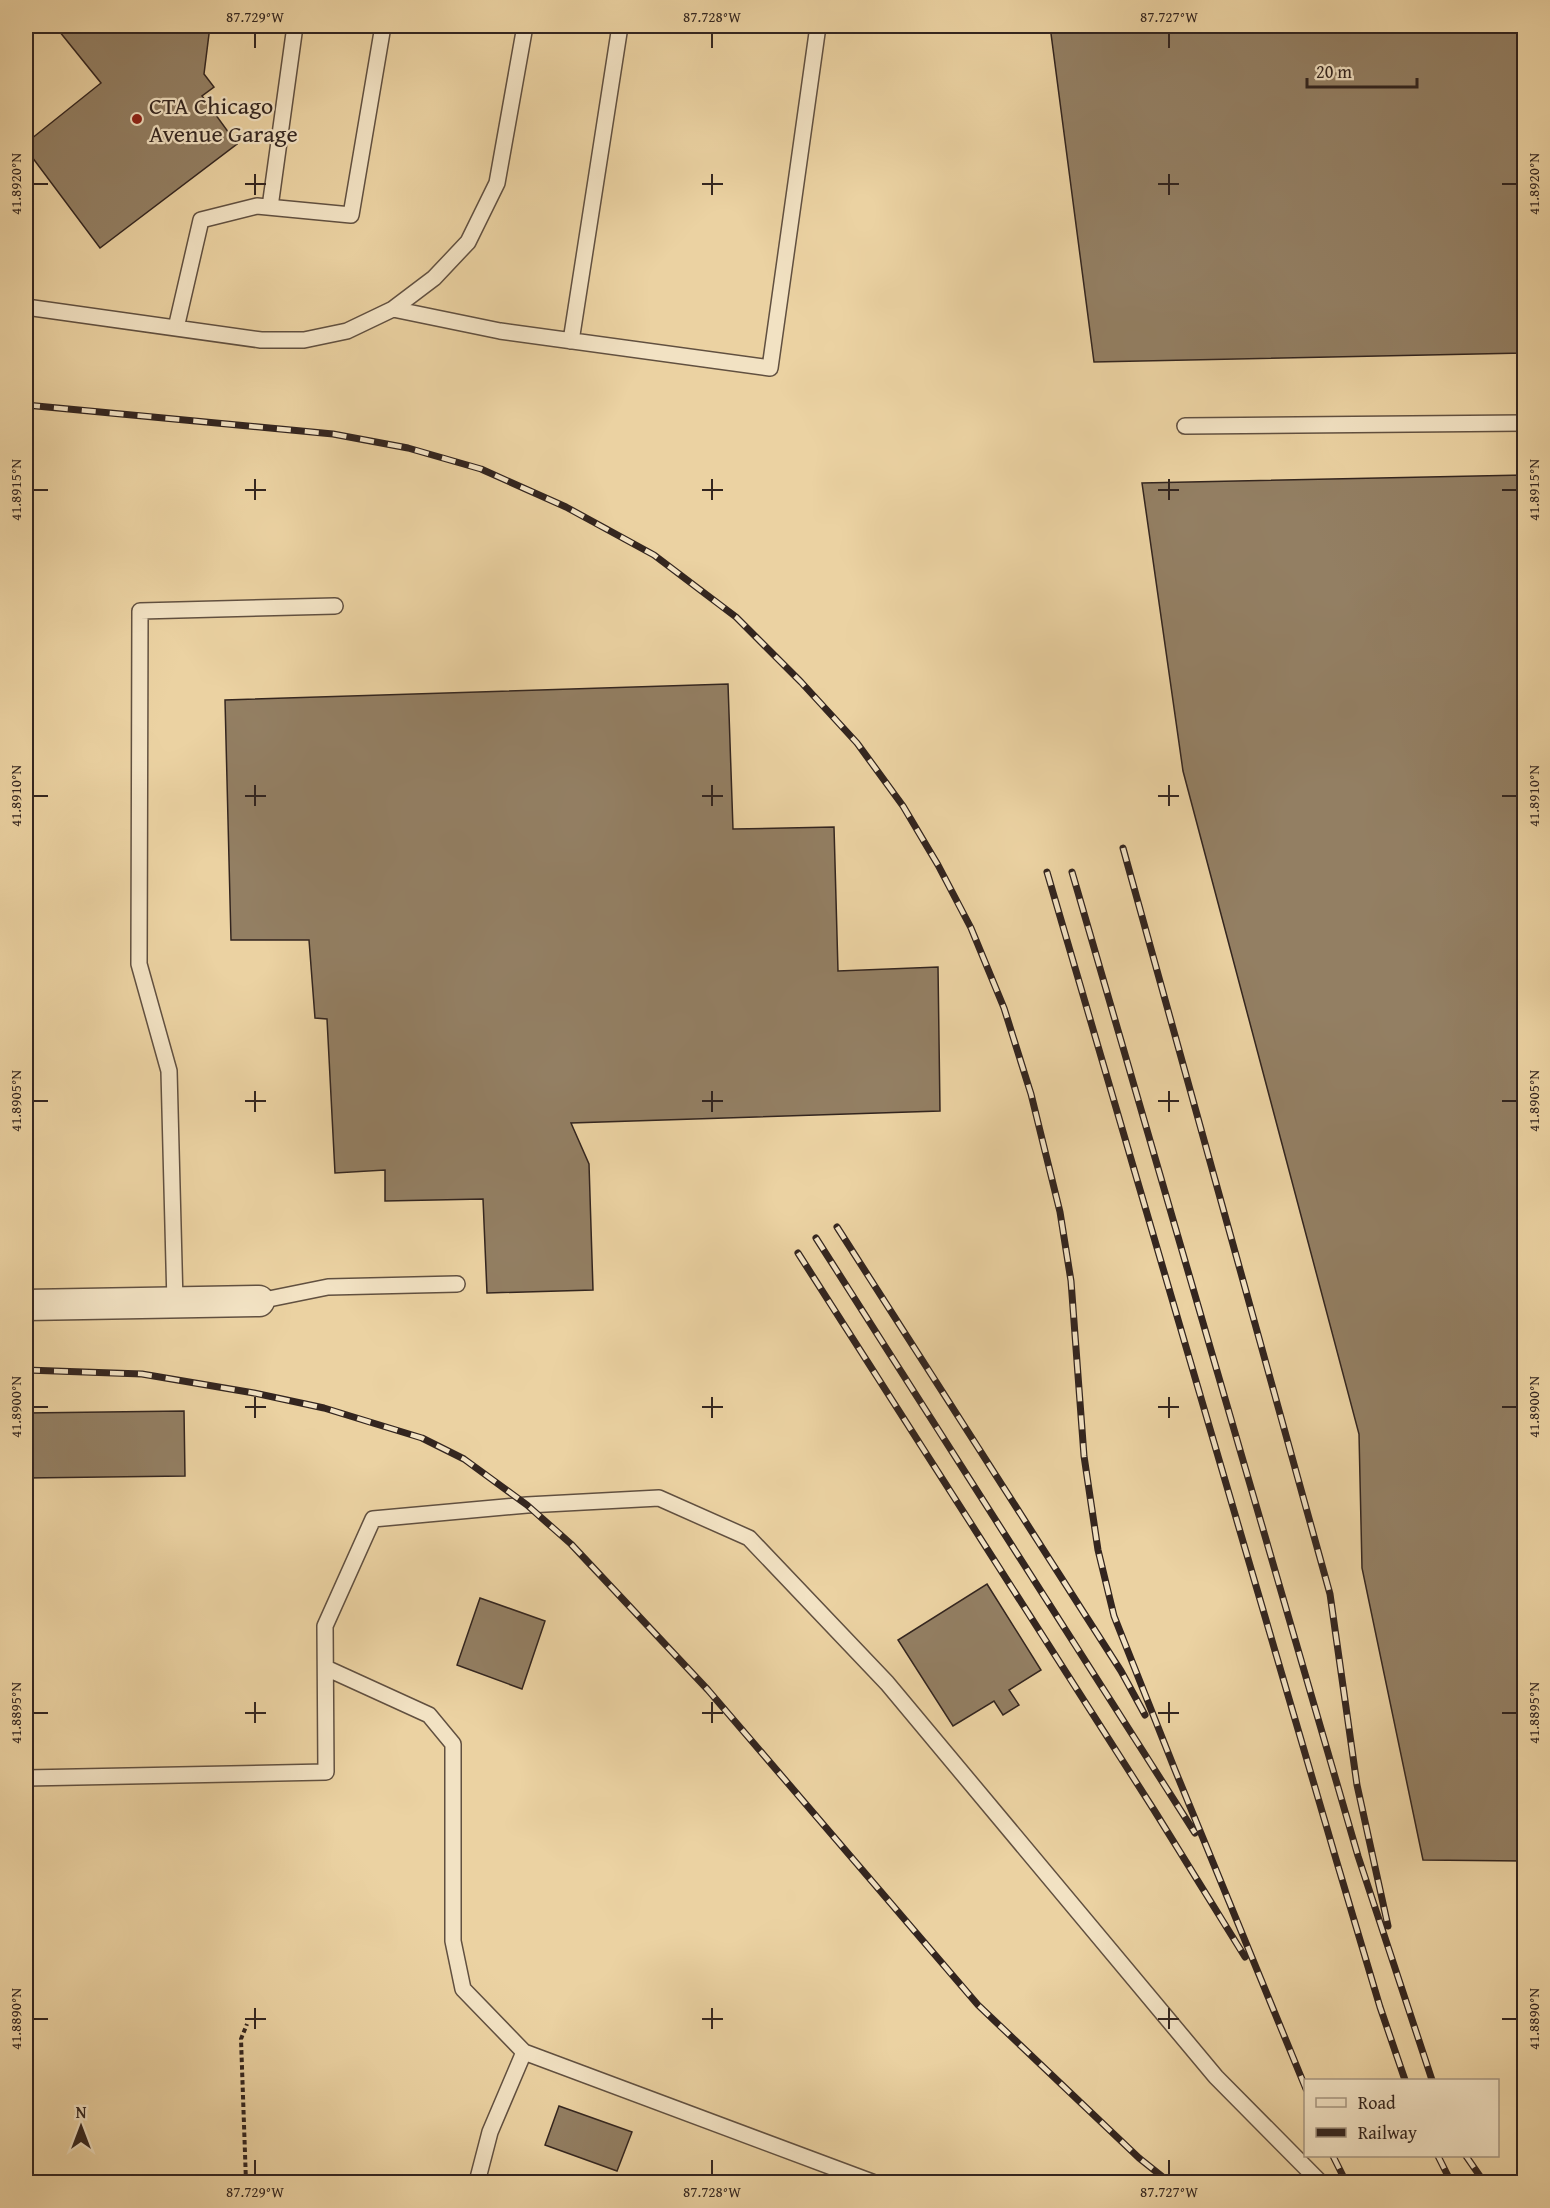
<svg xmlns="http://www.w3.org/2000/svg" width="1550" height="2208" font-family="'Gentium Book Plus',serif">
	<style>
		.building { fill: #937f63; stroke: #33251f; stroke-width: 1.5 }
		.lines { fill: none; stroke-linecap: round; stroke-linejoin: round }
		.lane-casing { stroke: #615040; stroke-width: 18 }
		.street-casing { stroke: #615040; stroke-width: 33 }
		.path { stroke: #33251f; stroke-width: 4; stroke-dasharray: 4.5 3; stroke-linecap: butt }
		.lane { stroke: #f2e2c3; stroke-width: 15 }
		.street { stroke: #f2e2c3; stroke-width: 30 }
		.rail-casing { stroke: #33251f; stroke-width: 7 }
		.rail { stroke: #f2e2c3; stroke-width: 4.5; stroke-dasharray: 14; stroke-linecap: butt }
		.ticks { fill: none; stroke: #33251f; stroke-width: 2 }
		.poi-dot { fill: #8f2418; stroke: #f2e2c3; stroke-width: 2 }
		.labels { text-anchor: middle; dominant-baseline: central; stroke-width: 4.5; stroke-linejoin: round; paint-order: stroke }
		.poi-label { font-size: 24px; fill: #33251f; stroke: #f2e2c3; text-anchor: start }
		.neatline { fill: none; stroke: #33251f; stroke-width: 2 }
		.ticks-label { font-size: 15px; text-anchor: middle; fill: #33251f }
	</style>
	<rect width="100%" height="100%" fill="#ebd2a2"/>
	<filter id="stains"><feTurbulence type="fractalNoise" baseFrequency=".00333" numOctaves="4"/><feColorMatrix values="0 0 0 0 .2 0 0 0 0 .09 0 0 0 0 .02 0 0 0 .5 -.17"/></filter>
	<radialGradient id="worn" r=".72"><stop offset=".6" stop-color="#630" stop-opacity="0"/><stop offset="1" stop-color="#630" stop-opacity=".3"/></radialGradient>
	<path class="building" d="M 26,26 L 32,26 L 26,66 Z
		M 55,26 L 210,26 L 204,74 L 214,87 L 202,96 L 237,144 L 100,248 L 26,149 L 26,143 L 101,83 Z
		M 1050,26 L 1524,26 L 1524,353 L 1094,362 Z
		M 1524,475 L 1524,1861 L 1423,1860 L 1362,1568 L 1359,1434 L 1183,771 L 1142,483 Z
		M 728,684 L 733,829 L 834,827 L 838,971 L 938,967 L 940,1111 L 571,1123 L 589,1164 L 593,1290 L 487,1293 L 483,1199 L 385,1201 L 385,1170 L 335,1173 L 327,1019 L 315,1018 L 309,940 L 231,940 L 225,700 Z
		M 184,1411 L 185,1476 L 26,1478 L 26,1413 Z
		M 987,1584 L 1041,1670 L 1009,1690 L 1019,1705 L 1003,1715 L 994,1701 L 953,1726 L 898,1640 Z
		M 480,1598 L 545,1621 L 522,1689 L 457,1665 Z
		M 559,2106 L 632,2132 L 617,2171 L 545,2145 Z"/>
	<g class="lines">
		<defs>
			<path id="lane" d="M 270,207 L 295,26
				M 26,307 L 261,340 L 304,340 L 347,331 L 393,309 L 434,278 L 468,242 L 497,183 L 525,26
				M 393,309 L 500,331 L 770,368 L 818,26
				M 176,328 L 201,220 L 257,206 L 351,215 L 383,26
				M 571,341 L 620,26
				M 1185,426 L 1524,423
				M 259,1301 L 328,1287 L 457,1284
				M 175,1303 L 169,1071 L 139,964 L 140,611 L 335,606
				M 326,1668 L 429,1715 L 453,1744 L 453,1941 L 463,1989 L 524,2052 L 872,2182
				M 26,1778 L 326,1772 L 325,1626 L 373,1519 L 527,1505 L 659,1498 L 749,1538 L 887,1683 L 1216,2077 L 1320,2182
				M 477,2182 L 490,2132 L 524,2052"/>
			<path id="street" d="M 26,1305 L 259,1301"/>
		</defs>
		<use href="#lane" class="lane-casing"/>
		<use href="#street" class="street-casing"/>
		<path class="path" d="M 246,2182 L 241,2039 L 247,2024"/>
		<use href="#lane" class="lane"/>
		<use href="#street" class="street"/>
		<defs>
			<path id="rail" d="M 26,405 L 333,434 L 408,448 L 481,469 L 566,507 L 654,555 L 736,617 L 801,682 L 857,743 L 903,806 L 938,865 L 971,928 L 1004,1008 L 1031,1094 L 1060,1212 L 1071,1281 L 1084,1456 L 1098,1550 L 1114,1616 L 1175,1770 L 1306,2089
				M 1123,848 L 1330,1594 L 1357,1785 L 1388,1926
				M 1047,872 L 1338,1866 L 1380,2007 L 1405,2080
				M 1072,872 L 1358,1856 L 1432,2080
				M 837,1227 L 1121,1671 L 1145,1715
				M 816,1238 L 1195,1833
				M 798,1253 L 1154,1810 L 1245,1957
				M 26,1370 L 142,1374 L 254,1393 L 324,1408 L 422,1438 L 464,1459 L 527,1505 L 571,1544 L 708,1690 L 978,2005 L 1139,2158 L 1169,2182
				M 1333,2156 L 1346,2182
				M 1438,2156 L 1451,2182
				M 1466,2156 L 1484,2182"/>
		</defs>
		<use href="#rail" class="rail-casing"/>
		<use href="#rail" class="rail"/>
	</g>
	<path class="ticks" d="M 255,33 L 255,48M 712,33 L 712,48M 1169,33 L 1169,48M 255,174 L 255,195M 712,174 L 712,195M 1169,174 L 1169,195M 33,184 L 48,184M 245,184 L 266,184M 702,184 L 723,184M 1158,184 L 1179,184M 1502,184 L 1517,184M 255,479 L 255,500M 712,479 L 712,500M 1169,479 L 1169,500M 33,490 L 48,490M 245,490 L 266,490M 702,490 L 723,490M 1158,490 L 1179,490M 1502,490 L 1517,490M 255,785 L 255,806M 712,785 L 712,806M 1169,785 L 1169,806M 33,796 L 48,796M 245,796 L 266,796M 702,796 L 723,796M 1158,796 L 1179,796M 1502,796 L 1517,796M 255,1091 L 255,1112M 712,1091 L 712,1112M 1169,1091 L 1169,1112M 33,1101 L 48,1101M 245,1101 L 266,1101M 702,1101 L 723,1101M 1158,1101 L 1179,1101M 1502,1101 L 1517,1101M 255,1397 L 255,1418M 712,1397 L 712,1418M 1169,1397 L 1169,1418M 33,1407 L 48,1407M 245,1407 L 266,1407M 702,1407 L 723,1407M 1158,1407 L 1179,1407M 1502,1407 L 1517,1407M 255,1702 L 255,1723M 712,1702 L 712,1723M 1169,1702 L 1169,1723M 33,1713 L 48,1713M 245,1713 L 266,1713M 702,1713 L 723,1713M 1158,1713 L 1179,1713M 1502,1713 L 1517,1713M 255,2008 L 255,2029M 712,2008 L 712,2029M 1169,2008 L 1169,2029M 33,2019 L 48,2019M 245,2019 L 266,2019M 702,2019 L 723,2019M 1158,2019 L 1179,2019M 1502,2019 L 1517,2019M 255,2160 L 255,2175M 712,2160 L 712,2175M 1169,2160 L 1169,2175"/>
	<circle class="poi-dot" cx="137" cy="119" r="6"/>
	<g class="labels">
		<g class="poi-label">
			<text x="149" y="105">CTA Chicago<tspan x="149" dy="28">Avenue Garage</tspan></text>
		</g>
	</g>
	<rect width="1550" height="2208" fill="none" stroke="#ebd2a2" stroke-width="66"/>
	<rect x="1304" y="2079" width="195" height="78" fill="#f2e2c3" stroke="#a69681" stroke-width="1.5"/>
	<rect x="1316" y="2098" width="30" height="9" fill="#f2e2c3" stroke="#a69681" stroke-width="1.5"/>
	<text x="1358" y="2109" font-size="18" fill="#33251f">Road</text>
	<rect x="1316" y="2128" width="30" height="9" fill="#33251f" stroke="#a69681" stroke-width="1.5"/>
	<text x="1358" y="2139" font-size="18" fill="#33251f">Railway</text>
	<g transform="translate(81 2127)" stroke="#f2e2c3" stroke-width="4.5" paint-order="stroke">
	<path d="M0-4.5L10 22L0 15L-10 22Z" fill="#33251f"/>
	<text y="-9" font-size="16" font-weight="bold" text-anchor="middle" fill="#33251f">N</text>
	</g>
	<path d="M1307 78v9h110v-9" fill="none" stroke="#33251f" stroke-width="3"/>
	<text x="1316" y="78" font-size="18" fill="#33251f" stroke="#f2e2c3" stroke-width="4.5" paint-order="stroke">20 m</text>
	<rect x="33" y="33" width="1484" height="2142" class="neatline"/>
	<g class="ticks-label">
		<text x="255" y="22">87.729°W</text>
		<text x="712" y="22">87.728°W</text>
		<text x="1169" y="22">87.727°W</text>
		<text transform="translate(16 184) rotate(-90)" y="5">41.8920°N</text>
		<text transform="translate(1534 184) rotate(-90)" y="5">41.8920°N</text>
		<text transform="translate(16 490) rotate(-90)" y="5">41.8915°N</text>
		<text transform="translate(1534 490) rotate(-90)" y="5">41.8915°N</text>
		<text transform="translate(16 796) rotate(-90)" y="5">41.8910°N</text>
		<text transform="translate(1534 796) rotate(-90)" y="5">41.8910°N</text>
		<text transform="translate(16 1101) rotate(-90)" y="5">41.8905°N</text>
		<text transform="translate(1534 1101) rotate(-90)" y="5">41.8905°N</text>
		<text transform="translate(16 1407) rotate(-90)" y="5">41.8900°N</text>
		<text transform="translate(1534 1407) rotate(-90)" y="5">41.8900°N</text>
		<text transform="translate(16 1713) rotate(-90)" y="5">41.8895°N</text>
		<text transform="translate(1534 1713) rotate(-90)" y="5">41.8895°N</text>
		<text transform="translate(16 2019) rotate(-90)" y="5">41.8890°N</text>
		<text transform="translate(1534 2019) rotate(-90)" y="5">41.8890°N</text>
		<text x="255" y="2197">87.729°W</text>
		<text x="712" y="2197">87.728°W</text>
		<text x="1169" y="2197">87.727°W</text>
	</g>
	<rect width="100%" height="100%" filter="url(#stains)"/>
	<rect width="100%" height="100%" fill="url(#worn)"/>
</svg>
